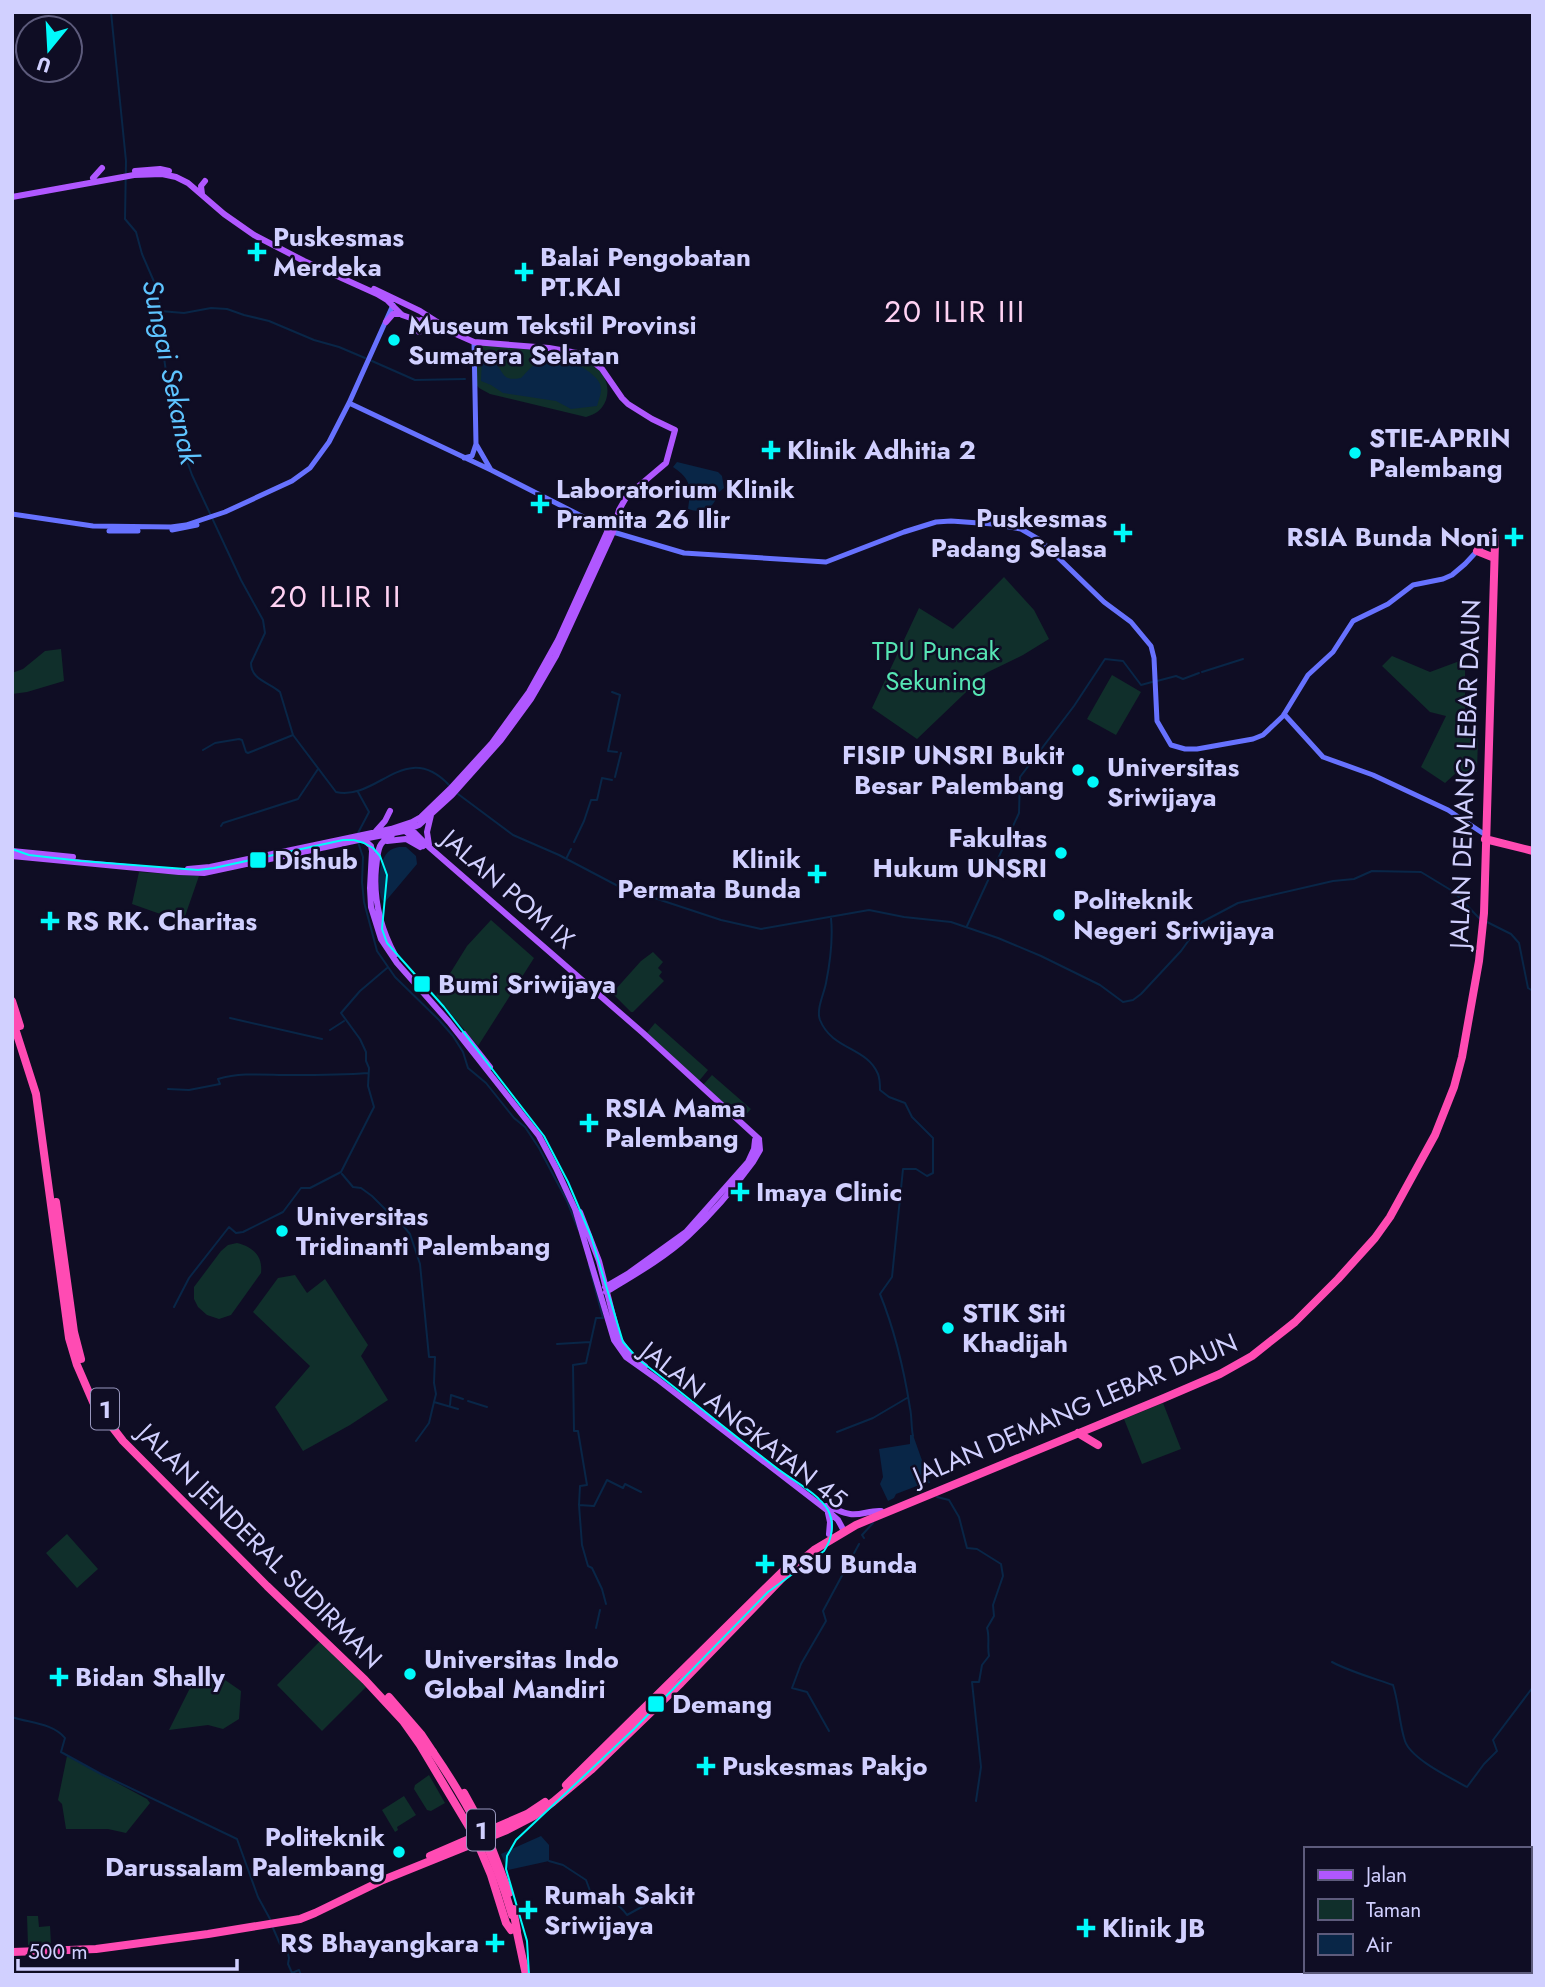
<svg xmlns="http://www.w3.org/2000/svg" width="1545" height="1987" font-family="Jost,sans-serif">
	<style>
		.green { fill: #102f2b }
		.water { fill: #092647 }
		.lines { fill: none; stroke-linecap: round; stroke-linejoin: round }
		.stream { stroke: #092647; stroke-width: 2 }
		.secondary { stroke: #6772ff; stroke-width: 5 }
		.primary { stroke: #b057ff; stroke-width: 6 }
		.highway { stroke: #ff4bb3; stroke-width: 8 }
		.tram { stroke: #00fafb; stroke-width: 2 }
		.highway-bridge { stroke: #ff4bb3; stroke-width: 8 }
		.poi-dot { fill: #00fafb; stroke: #0f0d24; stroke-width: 2.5 }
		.labels { text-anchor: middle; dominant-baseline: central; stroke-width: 5; stroke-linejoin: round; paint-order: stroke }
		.shield { fill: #0f0d24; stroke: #9796bd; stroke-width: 2 }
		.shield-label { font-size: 24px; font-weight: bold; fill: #d1d0ff }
		.poi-label { font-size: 26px; font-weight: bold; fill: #d1d0ff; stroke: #0f0d24; text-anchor: start }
		.park-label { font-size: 26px; fill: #56e5b4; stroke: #0f0d24 }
		.street-label { font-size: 26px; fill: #d1d0ff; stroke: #0f0d24 }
		.water-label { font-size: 28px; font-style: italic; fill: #5ec4ff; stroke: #0f0d24 }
		.quarter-label { font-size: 30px; letter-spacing: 2px; fill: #ffd2f3; stroke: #0f0d24 }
	</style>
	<rect width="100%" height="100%" fill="#0f0d24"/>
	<path class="green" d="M 475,344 L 575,354 C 594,362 613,377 606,400 C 602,410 596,414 586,417 L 490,394 L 479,388 L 475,383 Z
		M 1004,577 L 1034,610 L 1049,639 L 1023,655 L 986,673 L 917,739 L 872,708 L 919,608 L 953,629 Z
		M 61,649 L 64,681 L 27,692 L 12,694 L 12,673 L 23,669 L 45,651 Z
		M 1392,656 L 1430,672 L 1465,659 L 1465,713 L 1462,736 L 1478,738 L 1477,772 L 1456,773 L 1445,783 L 1421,767 L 1446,716 L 1430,712 L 1382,666 Z
		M 1112,675 L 1141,692 L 1116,735 L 1087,719 Z
		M 139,872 L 199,876 L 183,922 L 132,904 Z
		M 491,920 L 534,958 L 478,1046 L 436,996 L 467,946 Z
		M 653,952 L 663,962 L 658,968 L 662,972 L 659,976 L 664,981 L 633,1012 L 631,1012 L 614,995 L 615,990 L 641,961 Z
		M 655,1023 L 708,1070 L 699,1081 L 646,1034 Z
		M 712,1075 L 751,1109 L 742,1119 L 703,1085 Z
		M 237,1243 C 253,1247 263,1256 261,1273 L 231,1315 L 219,1319 L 207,1315 L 198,1307 L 194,1299 L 194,1287 L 221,1251 L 228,1245 Z
		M 295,1275 L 307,1293 L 325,1279 L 368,1345 L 361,1356 L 388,1400 L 350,1425 L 303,1451 L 275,1407 L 310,1366 L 253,1312 L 278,1278 Z
		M 1163,1403 L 1181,1449 L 1142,1464 L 1124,1419 Z
		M 67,1534 L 98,1569 L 77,1588 L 46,1553 Z
		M 321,1640 L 366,1687 L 322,1731 L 277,1685 Z
		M 202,1664 L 241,1691 L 239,1719 L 223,1729 L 208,1725 L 169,1730 Z
		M 67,1756 L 147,1799 L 150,1803 L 126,1833 L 108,1829 L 66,1829 L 62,1804 L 58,1800 Z
		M 429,1775 L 445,1803 L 431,1811 L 427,1810 L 414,1789 L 415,1785 Z
		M 404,1796 L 416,1815 L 397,1827 L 398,1830 L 395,1832 L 382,1810 Z
		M 27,1916 L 38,1916 L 39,1927 L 50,1926 L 51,1944 L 28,1945 Z"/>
	<path class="water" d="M 482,355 C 484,356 491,359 493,361 C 505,371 500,382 521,378 C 529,370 536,360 547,358 C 562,355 594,370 600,384 C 603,392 599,398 597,406 L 571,409 L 556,401 L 503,393 L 491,385 L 481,381 Z
		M 677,462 L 718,472 L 722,476 L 724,488 L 718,493 C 714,509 703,514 688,509 C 691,488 692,480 673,467 Z
		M 399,847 L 406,847 L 416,856 L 417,864 L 385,902 L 382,900 C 377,888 378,862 388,852 C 391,849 395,848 399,847 Z
		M 910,1435 L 913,1435 L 930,1483 L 922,1484 L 896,1494 L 894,1498 L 888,1501 L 880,1484 L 883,1477 L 879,1449 L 910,1444 Z
		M 541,1836 L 549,1845 L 549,1861 L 508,1870 L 501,1854 Z"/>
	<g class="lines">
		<path class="stream" d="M 111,12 L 126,161 L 125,219 L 136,232 L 142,254 L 159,293 L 160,329 L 168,386 L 182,447 L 192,475 L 241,580 L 263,620 L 265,633 L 251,663 C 251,680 269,682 280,692 L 293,735 L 336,792 C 378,801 405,739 449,785
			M 160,311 L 184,313 L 211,308 L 227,309 L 244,315 L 269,321 L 314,340 L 339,347 L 365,358
			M 372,361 L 415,380 L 465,379
			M 1202,672 L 1243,659
			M 1157,681 L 1176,676 L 1183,679 L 1199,673
			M 612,692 L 620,695 L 608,751 L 617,752
			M 203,750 L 215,743 L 239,739 L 242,740 L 246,752 L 248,753 L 293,735
			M 615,777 L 621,753
			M 458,794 L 513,835 L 559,855 L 618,886 L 721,920 L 761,929 L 869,910 L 904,917 L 951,922 L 998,938 L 1041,956 L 1100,985 L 1123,1002 L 1133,1000 L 1141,994 L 1181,951 L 1202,922 L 1238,903 L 1333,881 L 1354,879 L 1372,871 L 1421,872 L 1454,892 L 1479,918
			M 221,826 L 223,823 L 298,799 L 318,769
			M 358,833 L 369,812 L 358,792
			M 358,842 L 363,857 L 362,882 L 364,902 L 377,951 L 395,977 L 439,1020 L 453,1036 L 463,1052 L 468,1068 L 486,1083 L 514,1118 L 525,1127 L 539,1148 L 567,1201 L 578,1229
			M 574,842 L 584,821 L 591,800 L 597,800 L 602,778 L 612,780
			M 567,857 L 571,849
			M 831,918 C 833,938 830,963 826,983 C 824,994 816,1009 820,1020 C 832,1050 867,1047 878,1074 C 880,1079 880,1085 880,1090 L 889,1097 L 905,1103 L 912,1117 L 933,1138 L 933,1173 L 927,1176 L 916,1169 L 903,1169 L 892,1277 L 880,1294 C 895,1331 904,1370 910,1408 C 912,1417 911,1427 913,1436
			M 1487,922 L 1511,934 L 1519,943 L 1528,988 L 1533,991
			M 967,926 L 1019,813 L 1020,777 L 1074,706 L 1105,659 L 1123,661 L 1141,685 L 1152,682
			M 230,1018 L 322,1039
			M 330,1030 L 344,1021
			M 168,1089 L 189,1090 L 220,1084 L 218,1079 C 242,1072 266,1075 290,1075 C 316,1075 342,1075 368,1073
			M 342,1174 L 353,1187 L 361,1188 L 372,1196 L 386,1210 L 392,1222 L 400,1222 L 410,1234 L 420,1264 L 429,1357 L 435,1357 L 434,1383 L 436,1394 L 434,1402
			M 174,1307 L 189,1278 L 229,1227 L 236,1233 L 243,1232 L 283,1212 L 301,1188 L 310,1188 L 341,1172 L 374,1107 L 368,1086 L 369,1068 L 366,1061 L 366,1052 L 360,1039 L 341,1013 L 360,991 L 387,968
			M 557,1344 L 590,1342
			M 468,1401 L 487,1407
			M 450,1405 L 451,1395 L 463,1399
			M 837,1432 L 873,1418 L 907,1398
			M 416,1441 L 429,1423 L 434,1402 L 458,1409
			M 937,1497 L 949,1500 L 959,1517 L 967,1548 L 977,1549 L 1001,1564 L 1003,1576 L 993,1605 L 994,1616 L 987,1628 C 990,1637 987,1647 989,1656 L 982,1665 L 979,1682 L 972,1682 L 981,1767 L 976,1801
			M 579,1505 L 580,1486 L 587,1485 L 578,1431 L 574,1431 L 573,1365 L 586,1363 L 596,1318 L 603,1318 L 589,1265
			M 864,1538 L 862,1535 L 873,1523
			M 606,1604 L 602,1589 L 592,1568 L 588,1566 L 582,1545 L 579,1505 L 594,1506 L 607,1480 L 623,1488 L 625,1484 L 641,1492
			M 596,1628 L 600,1610
			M 1332,1662 C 1351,1672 1373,1678 1393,1685 C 1399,1703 1399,1723 1405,1741 C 1411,1759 1451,1778 1467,1787 L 1484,1764 L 1497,1751 L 1493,1740 L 1533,1687
			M 12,1717 C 29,1723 53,1723 65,1738 L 61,1752 L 101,1774 L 237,1839 L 258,1897 L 270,1919
			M 829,1731 L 807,1692 L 792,1688 L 801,1664 L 826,1621 L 823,1611 L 859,1544
			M 549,1861 L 563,1865 L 586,1880 L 593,1899 C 610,1901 616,1900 627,1915 L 647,1904 L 660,1903
			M 273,1928 L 280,1944 L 287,1950 L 289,1958 L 288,1964 L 292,1973 L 299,1970 L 301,1975"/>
		<path class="secondary" d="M 349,403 L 491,470 L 613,532 L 684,553 L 826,562 L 904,532 L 936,522 L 951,521 L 993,524 L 1021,529 L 1040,540 L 1104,602 L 1131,622 L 1151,646 L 1154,658 L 1157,721 L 1171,745 L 1185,749 L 1197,749 L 1253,739 L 1263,735 L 1283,716 L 1308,675 L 1333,652 L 1353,621 L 1388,604 L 1413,585 L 1443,579 L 1452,575 L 1465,564 L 1492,535
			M 476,444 L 491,470
			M 464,458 L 472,456 L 476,444 L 474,342
			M 12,514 L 93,526 L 171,527 L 186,525 L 225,512 L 292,481 L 310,468 L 329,442 L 349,403 L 393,305
			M 172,530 L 197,525
			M 109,531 L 138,531
			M 1284,714 L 1323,757 L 1373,775 L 1448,810 L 1487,836"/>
		<path class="primary" d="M 135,171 L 160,169 L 169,171
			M 93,178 L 102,168
			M 202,194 L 201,186 L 205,181
			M 12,197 L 134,175 L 162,174 L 176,177 L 188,183 L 224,214 L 254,235 L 304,261 L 377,294 L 387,300 L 402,315 L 449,331 L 474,342 L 549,348 L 583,354 L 602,369 L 622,398 L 628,404 L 652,419 L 675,430 L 666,463 L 627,496 L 619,510 L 613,532 L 556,656 L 531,699 L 501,740 L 452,795 L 419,825 L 404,831 L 363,839
			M 374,289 L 420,311 L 445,327
			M 386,322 L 393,314 L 401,314
			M 419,332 L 421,320
			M 410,828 L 429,847 L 643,1033 L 759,1139
			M 404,830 L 423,846
			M 376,831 L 385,821 L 390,811
			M 387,841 L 406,839 L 420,847
			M 429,845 L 427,832 L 431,815
			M 12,851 L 73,857
			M 12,856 L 179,872 L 204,873 L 363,839 L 371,846 L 372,851 L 370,888 L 371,907 L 381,939 L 397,963 L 449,1022 L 539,1136 L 556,1168 L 575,1209 L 614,1340 L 626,1357 L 657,1379 L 828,1511 L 838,1520 L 844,1531
			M 188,869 L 210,867 L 391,829 L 412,822 L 421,817 L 450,789 L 492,743 L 529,692 L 558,640 L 608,530 L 613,523
			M 395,955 C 380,927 373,900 376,868 C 377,861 377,853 380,846 C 384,837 395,836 399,827
			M 464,1034 L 490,1067
			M 580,1212 L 599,1261 L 619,1339 L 629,1353 L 645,1366
			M 605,1287 L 629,1273 L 686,1232 L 748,1162 L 754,1149 L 755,1140
			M 606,1292 C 634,1275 664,1258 688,1236 C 712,1214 734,1188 753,1162 L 760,1150 L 759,1139
			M 826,1506 C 835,1508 841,1513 850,1514 C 860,1516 870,1510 881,1511
			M 828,1513 L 830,1522 L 829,1534"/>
		<path class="highway" d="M 1477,551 L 1492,557
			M 1485,839 L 1533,851
			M 12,1001 L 20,1026
			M 12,1019 L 36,1094 L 69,1338 L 77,1365 L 93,1402 L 123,1441 L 267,1586 L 365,1680 L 403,1721 L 420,1745 L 475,1837 L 491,1875 L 506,1923 L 511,1930
			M 56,1202 L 74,1332 L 81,1359
			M 1078,1433 L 1098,1445
			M 389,1697 L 421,1734 L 433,1752
			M 566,1785 L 786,1568
			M 464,1793 L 486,1833 L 509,1893
			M 430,1856 L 527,1814 L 545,1802
			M 513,1909 L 517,1931
			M 516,1928 L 526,1975
			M 12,1952 L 96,1949 L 208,1934 L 300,1919 L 315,1913 L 383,1880 L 507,1830 L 534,1816 L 553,1802 L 591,1770 L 681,1683 L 791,1569 L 814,1550 L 856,1525 L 1164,1398 L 1220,1374 L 1252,1356 L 1295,1322 L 1338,1279 L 1375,1238 L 1390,1217 L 1435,1135 L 1454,1087 L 1462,1057 L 1479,961 L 1484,913 L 1495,543 L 1495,537 L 1492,535"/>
		<path class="tram" d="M 12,849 L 29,855 L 81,861 L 198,870 L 214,868 L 343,840 L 354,840 L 364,843 L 373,848 L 380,856 L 387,875 L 382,929 L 387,943 L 444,1007 L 544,1136 L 568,1182 L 591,1236 L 623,1342 L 638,1359 C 684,1394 728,1431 774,1466 C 790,1479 818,1493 828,1510 C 835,1524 832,1539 824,1551 L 768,1592 L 634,1729 L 516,1840 L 507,1856 L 506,1869 L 527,1941 L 529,1975"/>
		<path class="highway-bridge" d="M 433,1752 C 470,1806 494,1852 512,1915"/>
	</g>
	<g class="poi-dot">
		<path d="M253.5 241.5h7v7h7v7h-7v7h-7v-7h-7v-7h7z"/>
		<path d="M520.5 261.5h7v7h7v7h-7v7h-7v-7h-7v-7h7z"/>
		<circle cx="394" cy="340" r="7"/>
		<path d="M767.5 439.5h7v7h7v7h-7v7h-7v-7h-7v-7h7z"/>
		<circle cx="1355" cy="453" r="7"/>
		<path d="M536.5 493.5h7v7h7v7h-7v7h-7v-7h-7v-7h7z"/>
		<path d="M1119.5 522.5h7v7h7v7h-7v7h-7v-7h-7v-7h7z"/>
		<path d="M1510.5 526.5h7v7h7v7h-7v7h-7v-7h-7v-7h7z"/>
		<circle cx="1078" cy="770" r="7"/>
		<circle cx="1093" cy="782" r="7"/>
		<circle cx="1061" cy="853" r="7"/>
		<rect x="249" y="851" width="18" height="18" rx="3.5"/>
		<path d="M813.5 863.5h7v7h7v7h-7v7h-7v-7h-7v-7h7z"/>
		<circle cx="1059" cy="915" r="7"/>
		<path d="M46.5 910.5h7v7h7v7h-7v7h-7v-7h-7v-7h7z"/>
		<rect x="413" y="975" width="18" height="18" rx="3.5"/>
		<path d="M585.5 1112.5h7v7h7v7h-7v7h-7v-7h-7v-7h7z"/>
		<path d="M736.5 1181.5h7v7h7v7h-7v7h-7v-7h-7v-7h7z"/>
		<circle cx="282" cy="1231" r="7"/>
		<circle cx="948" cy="1328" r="7"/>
		<path d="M761.5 1553.5h7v7h7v7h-7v7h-7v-7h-7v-7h7z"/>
		<circle cx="410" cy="1674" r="7"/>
		<path d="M55.5 1666.5h7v7h7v7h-7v7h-7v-7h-7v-7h7z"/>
		<rect x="647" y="1695" width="18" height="18" rx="3.5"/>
		<path d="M702.5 1755.5h7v7h7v7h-7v7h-7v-7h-7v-7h7z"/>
		<circle cx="399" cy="1852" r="7"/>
		<path d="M524.5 1899.5h7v7h7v7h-7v7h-7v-7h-7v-7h7z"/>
		<path d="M1082.5 1917.5h7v7h7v7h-7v7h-7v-7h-7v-7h7z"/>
		<path d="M491.5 1932.5h7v7h7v7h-7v7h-7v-7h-7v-7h7z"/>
	</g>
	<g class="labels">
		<g class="shield">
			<rect x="91" y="1388.5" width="28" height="41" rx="5"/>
			<rect x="467" y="1809.5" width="28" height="41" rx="5"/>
		</g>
		<g class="shield-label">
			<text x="105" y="1409">1</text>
			<text x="481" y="1830">1</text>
		</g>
		<g class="poi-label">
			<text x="273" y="237">Puskesmas<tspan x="273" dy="30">Merdeka</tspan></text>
			<text x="540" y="257">Balai Pengobatan<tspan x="540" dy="30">PT.KAI</tspan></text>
			<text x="408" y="325">Museum Tekstil Provinsi<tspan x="408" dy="30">Sumatera Selatan</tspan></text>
			<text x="1369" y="438">STIE-APRIN<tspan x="1369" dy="30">Palembang</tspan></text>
			<text x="787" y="450">Klinik Adhitia 2</text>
			<text x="556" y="489">Laboratorium Klinik<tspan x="556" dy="30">Pramita 26 Ilir</tspan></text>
			<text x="1107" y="518" text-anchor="end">Puskesmas<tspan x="1107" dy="30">Padang Selasa</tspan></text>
			<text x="1498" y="537" text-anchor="end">RSIA Bunda Noni</text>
			<text x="1064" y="755" text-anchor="end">FISIP UNSRI Bukit<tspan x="1064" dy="30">Besar Palembang</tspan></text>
			<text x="1107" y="767">Universitas<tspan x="1107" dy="30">Sriwijaya</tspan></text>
			<text x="1047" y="838" text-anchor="end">Fakultas<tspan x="1047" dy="30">Hukum UNSRI</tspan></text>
			<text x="801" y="859" text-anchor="end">Klinik<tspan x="801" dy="30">Permata Bunda</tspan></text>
			<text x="274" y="860">Dishub</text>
			<text x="1073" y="900">Politeknik<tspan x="1073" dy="30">Negeri Sriwijaya</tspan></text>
			<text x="66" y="921">RS RK. Charitas</text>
			<text x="438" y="984">Bumi Sriwijaya</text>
			<text x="605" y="1108">RSIA Mama<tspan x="605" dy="30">Palembang</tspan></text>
			<text x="756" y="1192">Imaya Clinic</text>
			<text x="296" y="1216">Universitas<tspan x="296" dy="30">Tridinanti Palembang</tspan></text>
			<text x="962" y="1313">STIK Siti<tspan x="962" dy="30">Khadijah</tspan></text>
			<text x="781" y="1564">RSU Bunda</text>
			<text x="424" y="1659">Universitas Indo<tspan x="424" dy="30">Global Mandiri</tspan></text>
			<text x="75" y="1677">Bidan Shally</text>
			<text x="672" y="1704">Demang</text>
			<text x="722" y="1766">Puskesmas Pakjo</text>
			<text x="385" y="1837" text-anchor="end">Politeknik<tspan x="385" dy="30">Darussalam Palembang</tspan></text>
			<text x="544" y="1895">Rumah Sakit<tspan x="544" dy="30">Sriwijaya</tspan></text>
			<text x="1102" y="1928">Klinik JB</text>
			<text x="479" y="1943" text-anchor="end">RS Bhayangkara</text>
		</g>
		<g class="park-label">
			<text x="936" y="651">TPU Puncak<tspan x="936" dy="30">Sekuning</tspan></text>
		</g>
		<g class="street-label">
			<text transform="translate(1465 774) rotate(-88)">JALAN DEMANG LEBAR DAUN</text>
			<text transform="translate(508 889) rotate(41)">JALAN POM IX</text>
			<text transform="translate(1075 1409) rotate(-23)">JALAN DEMANG LEBAR DAUN</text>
			<text transform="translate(744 1425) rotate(38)">JALAN ANGKATAN 45</text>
			<text transform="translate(260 1546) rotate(45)">JALAN JENDERAL SUDIRMAN</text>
		</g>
		<g class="water-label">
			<text transform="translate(171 372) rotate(78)">Sungai Sekanak</text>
		</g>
		<g class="quarter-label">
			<text x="955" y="311">20 ILIR III</text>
			<text x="336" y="596">20 ILIR II</text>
		</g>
	</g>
	<rect width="1545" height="1987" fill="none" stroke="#d1d0ff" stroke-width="28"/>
	<rect x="1304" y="1847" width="228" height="126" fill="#0f0d24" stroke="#5d5b7c" stroke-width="2"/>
	<rect x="1318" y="1870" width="35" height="10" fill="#b057ff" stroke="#5d5b7c" stroke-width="2"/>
	<text x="1366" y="1882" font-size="21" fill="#d1d0ff">Jalan</text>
	<rect x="1318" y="1899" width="35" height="21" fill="#102f2b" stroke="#5d5b7c" stroke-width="2"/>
	<text x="1366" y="1917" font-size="21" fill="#d1d0ff">Taman</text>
	<rect x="1318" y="1934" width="35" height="21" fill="#092647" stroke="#5d5b7c" stroke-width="2"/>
	<text x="1366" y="1952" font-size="21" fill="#d1d0ff">Air</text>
	<g transform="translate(49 49) rotate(198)"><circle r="33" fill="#0f0d24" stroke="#5d5b7c" stroke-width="2"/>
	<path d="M0-5L12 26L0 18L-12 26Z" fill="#00fafb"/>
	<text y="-10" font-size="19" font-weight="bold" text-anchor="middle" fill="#d1d0ff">U</text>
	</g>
	<path d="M18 1959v10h219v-10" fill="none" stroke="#d1d0ff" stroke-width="3.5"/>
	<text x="28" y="1959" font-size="21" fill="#d1d0ff" stroke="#0f0d24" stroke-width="5" paint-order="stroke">500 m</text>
</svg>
